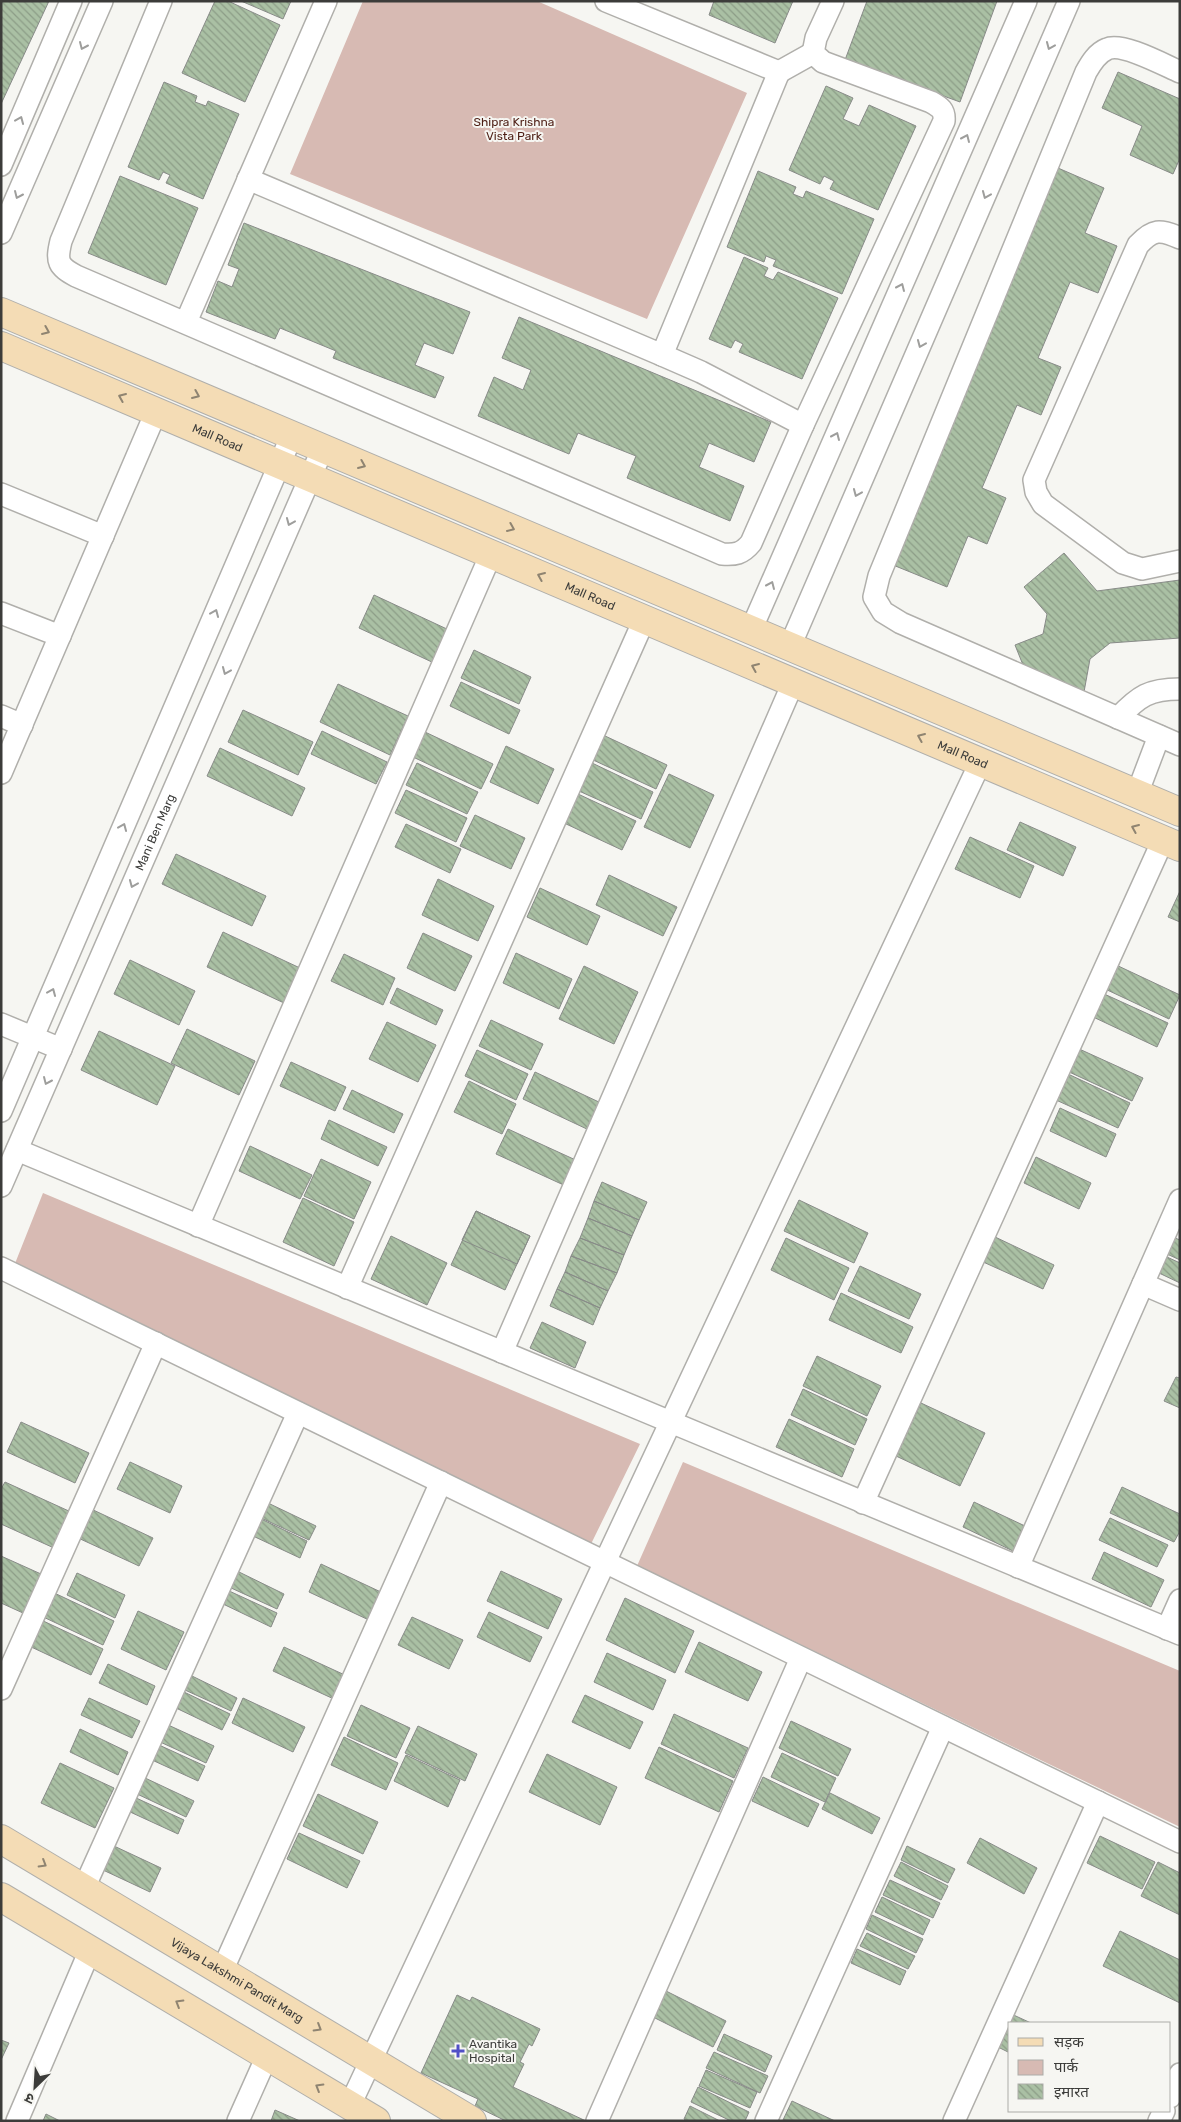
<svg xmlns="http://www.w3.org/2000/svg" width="1181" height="2122" font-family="Rubik,'Noto Sans Devanagari',sans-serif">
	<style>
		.green { fill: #d7bab3 }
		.building { fill: url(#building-back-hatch); stroke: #888b88 }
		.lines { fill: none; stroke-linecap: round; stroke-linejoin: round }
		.street-casing { stroke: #b0afab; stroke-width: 24 }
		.secondary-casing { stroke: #b0afab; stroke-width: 30 }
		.street { stroke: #fff; stroke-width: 21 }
		.secondary { stroke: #f4dcb5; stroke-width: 28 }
		.oneway { stroke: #9e9e9c }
		.oneway2 { stroke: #8f8471 }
		.poi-dot { fill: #514fc6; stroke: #f6f6f2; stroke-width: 2 }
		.labels { text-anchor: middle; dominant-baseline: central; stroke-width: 4; stroke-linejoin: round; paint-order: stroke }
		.park-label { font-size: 12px; fill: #4d1e14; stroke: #f6f6f2 }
		.street-label { font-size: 12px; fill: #3c3c3a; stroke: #f6f6f2 }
		.poi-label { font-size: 12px; fill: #3c3c3a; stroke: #f6f6f2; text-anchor: start }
	</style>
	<defs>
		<pattern id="building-back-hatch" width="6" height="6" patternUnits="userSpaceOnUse" patternTransform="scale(1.25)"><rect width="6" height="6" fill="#aac0a4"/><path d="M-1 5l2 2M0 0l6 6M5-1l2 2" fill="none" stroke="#8c9d87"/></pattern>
	</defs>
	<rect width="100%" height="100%" fill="#f6f6f2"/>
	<path class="green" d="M 363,1 L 537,1 L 747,93 L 647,319 L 290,174 Z
		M 43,1193 L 640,1444 L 591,1544 L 14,1266 Z
		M 683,1462 L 1180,1671 L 1180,1827 L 637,1566 Z"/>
	<path class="building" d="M 1,1 L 49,1 L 1,104 Z
		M 215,1 L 228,1 L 280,25 L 245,102 L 182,73 Z
		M 241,1 L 291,1 L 283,19 Z
		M 714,1 L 793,1 L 775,43 L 709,15 Z
		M 867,1 L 997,1 L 960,102 L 845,60 Z
		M 1118,72 L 1180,99 L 1180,158 L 1173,174 L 1130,155 L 1142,126 L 1102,108 Z
		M 164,82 L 197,96 L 195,102 L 206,106 L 208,101 L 239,114 L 203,199 L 166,183 L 170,175 L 163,172 L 159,180 L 128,167 Z
		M 826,86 L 853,98 L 843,119 L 859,126 L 869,105 L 916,126 L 878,210 L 830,189 L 834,181 L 824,176 L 820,184 L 789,170 Z
		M 1058,168 L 1104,188 L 1085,233 L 1117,246 L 1098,293 L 1070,282 L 1038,358 L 1061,367 L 1041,415 L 1017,405 L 982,488 L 1006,498 L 987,544 L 968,536 L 947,587 L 893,565 Z
		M 758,171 L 796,187 L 793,194 L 803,198 L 806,191 L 874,219 L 842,294 L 773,266 L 776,260 L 766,256 L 764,262 L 727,247 Z
		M 120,176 L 198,208 L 166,285 L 88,253 Z
		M 244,223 L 470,312 L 453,354 L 424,343 L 415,365 L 444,377 L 435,398 L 333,358 L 336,351 L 280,328 L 275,339 L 206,312 L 218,281 L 232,287 L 239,269 L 228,265 Z
		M 744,257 L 768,268 L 764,276 L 773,280 L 778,272 L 838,298 L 802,379 L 739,352 L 743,344 L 735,340 L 731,348 L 709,339 Z
		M 519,317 L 771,422 L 754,462 L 709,443 L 699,467 L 744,486 L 730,521 L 627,478 L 636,456 L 578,433 L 569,454 L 478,416 L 494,377 L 523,390 L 531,370 L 502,358 Z
		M 1064,553 L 1097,591 L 1180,580 L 1180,638 L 1110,643 L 1090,659 L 1084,692 L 1023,665 L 1015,645 L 1043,634 L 1047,614 L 1024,587 Z
		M 374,595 L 449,630 L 434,663 L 359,628 Z
		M 474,650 L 531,677 L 519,704 L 461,678 Z
		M 461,682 L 520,710 L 509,734 L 450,706 Z
		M 338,684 L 408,716 L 390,755 L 320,722 Z
		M 243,710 L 313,742 L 298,775 L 228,742 Z
		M 322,731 L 387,762 L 376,784 L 311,754 Z
		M 425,732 L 493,764 L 481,789 L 413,757 Z
		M 603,735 L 667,765 L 656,789 L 591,759 Z
		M 506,746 L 554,769 L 538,804 L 490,782 Z
		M 220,748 L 305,788 L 292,816 L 207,776 Z
		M 417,763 L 478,792 L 467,814 L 406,785 Z
		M 592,763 L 653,792 L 641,819 L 579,791 Z
		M 669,774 L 714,795 L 690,848 L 644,827 Z
		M 406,790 L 467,818 L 456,842 L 395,813 Z
		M 578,794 L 636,821 L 622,850 L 564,823 Z
		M 475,815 L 525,838 L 511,869 L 460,846 Z
		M 1020,822 L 1076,847 L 1063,876 L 1007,850 Z
		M 406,824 L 461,849 L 450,873 L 395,847 Z
		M 970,837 L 1034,866 L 1020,898 L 955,869 Z
		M 176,854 L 266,896 L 252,926 L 162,884 Z
		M 609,875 L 677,907 L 663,936 L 596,905 Z
		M 438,879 L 494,906 L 478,941 L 422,915 Z
		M 540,888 L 600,916 L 587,945 L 527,917 Z
		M 1180,891 L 1180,922 L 1168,917 Z
		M 223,932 L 300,968 L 284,1003 L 207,967 Z
		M 423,933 L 472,956 L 455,991 L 407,968 Z
		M 516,953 L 572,979 L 559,1009 L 503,983 Z
		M 344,954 L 395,978 L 383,1005 L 331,981 Z
		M 130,960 L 195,991 L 179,1025 L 114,994 Z
		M 1114,964 L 1180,995 L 1169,1019 L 1103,988 Z
		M 584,966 L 638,992 L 614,1044 L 559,1019 Z
		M 397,988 L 443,1010 L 436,1025 L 390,1003 Z
		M 1102,993 L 1168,1023 L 1157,1047 L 1091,1016 Z
		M 491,1020 L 543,1044 L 531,1070 L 479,1046 Z
		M 387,1022 L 436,1045 L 418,1082 L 369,1059 Z
		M 187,1029 L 255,1061 L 239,1095 L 171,1063 Z
		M 99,1031 L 175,1066 L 157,1105 L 81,1070 Z
		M 1077,1048 L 1143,1078 L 1132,1101 L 1067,1071 Z
		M 477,1050 L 528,1074 L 516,1100 L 465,1076 Z
		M 291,1062 L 346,1087 L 335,1111 L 280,1086 Z
		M 535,1072 L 601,1103 L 589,1130 L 523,1099 Z
		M 1068,1074 L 1130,1103 L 1118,1128 L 1056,1100 Z
		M 469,1081 L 516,1104 L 502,1134 L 454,1112 Z
		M 352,1090 L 403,1114 L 394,1133 L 343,1109 Z
		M 1060,1108 L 1116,1134 L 1106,1157 L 1050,1131 Z
		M 329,1120 L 387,1147 L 378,1166 L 321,1139 Z
		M 508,1129 L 580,1162 L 568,1187 L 496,1154 Z
		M 250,1146 L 312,1175 L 300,1199 L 239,1171 Z
		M 1036,1157 L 1091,1183 L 1079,1209 L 1024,1183 Z
		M 321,1159 L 371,1182 L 354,1219 L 304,1196 Z
		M 602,1182 L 647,1202 L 639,1220 L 594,1201 Z
		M 303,1198 L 354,1222 L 334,1266 L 283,1242 Z
		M 799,1200 L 868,1233 L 854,1263 L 784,1231 Z
		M 594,1201 L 639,1220 L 632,1236 L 588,1218 Z
		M 476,1211 L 530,1236 L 505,1290 L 451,1265 Z
		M 476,1211 L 530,1236 L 517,1264 L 462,1240 Z
		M 588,1218 L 632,1236 L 624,1255 L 580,1238 Z
		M 391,1236 L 447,1263 L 427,1305 L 371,1279 Z
		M 993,1236 L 1054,1265 L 1043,1289 L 981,1261 Z
		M 580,1238 L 624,1255 L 617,1273 L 571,1256 Z
		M 786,1238 L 849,1268 L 834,1300 L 771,1270 Z
		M 1175,1238 L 1180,1240 L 1180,1260 L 1167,1254 Z
		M 571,1256 L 617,1273 L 608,1291 L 565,1272 Z
		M 1167,1257 L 1180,1263 L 1180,1283 L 1159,1273 Z
		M 860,1266 L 921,1294 L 909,1319 L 848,1291 Z
		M 565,1272 L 608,1291 L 600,1308 L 557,1289 Z
		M 557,1289 L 600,1308 L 593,1325 L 550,1306 Z
		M 841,1293 L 913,1327 L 901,1353 L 829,1320 Z
		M 542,1322 L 586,1342 L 575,1368 L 530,1348 Z
		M 817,1356 L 881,1386 L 867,1416 L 803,1386 Z
		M 1176,1377 L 1180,1378 L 1180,1408 L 1164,1401 Z
		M 803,1389 L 867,1419 L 855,1445 L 791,1415 Z
		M 921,1403 L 985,1433 L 960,1486 L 896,1456 Z
		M 789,1419 L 854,1449 L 842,1477 L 776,1447 Z
		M 21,1422 L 89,1453 L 75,1483 L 7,1452 Z
		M 130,1462 L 182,1486 L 170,1513 L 117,1489 Z
		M 5,1482 L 71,1512 L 54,1548 L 1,1524 L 1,1489 Z
		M 1122,1487 L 1180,1514 L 1180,1531 L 1174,1542 L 1110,1513 Z
		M 974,1502 L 1025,1526 L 1013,1551 L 963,1527 Z
		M 268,1503 L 316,1526 L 309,1540 L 261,1518 Z
		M 89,1508 L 153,1538 L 139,1566 L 76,1537 Z
		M 1110,1518 L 1168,1545 L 1157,1567 L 1099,1540 Z
		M 261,1519 L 307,1541 L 300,1558 L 253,1536 Z
		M 1104,1552 L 1164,1580 L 1151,1607 L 1092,1579 Z
		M 1,1556 L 41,1574 L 23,1613 L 1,1603 Z
		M 321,1564 L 383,1593 L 371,1621 L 309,1592 Z
		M 237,1571 L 284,1594 L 277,1609 L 229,1587 Z
		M 501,1571 L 562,1599 L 548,1629 L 487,1601 Z
		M 77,1573 L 125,1595 L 115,1618 L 67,1595 Z
		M 227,1590 L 277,1613 L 271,1627 L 221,1603 Z
		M 50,1591 L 114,1621 L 103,1645 L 39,1615 Z
		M 625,1598 L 694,1631 L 675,1673 L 606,1640 Z
		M 138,1611 L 184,1632 L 166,1670 L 121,1649 Z
		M 489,1612 L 542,1637 L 530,1662 L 477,1637 Z
		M 412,1617 L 463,1640 L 449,1669 L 398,1645 Z
		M 39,1619 L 103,1649 L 91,1675 L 27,1645 Z
		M 699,1642 L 762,1672 L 748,1701 L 685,1672 Z
		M 284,1647 L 347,1676 L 336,1700 L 273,1671 Z
		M 607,1653 L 666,1680 L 653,1710 L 594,1682 Z
		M 108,1664 L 155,1686 L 147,1705 L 99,1683 Z
		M 192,1676 L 237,1698 L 231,1711 L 185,1690 Z
		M 184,1692 L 230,1714 L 222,1730 L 176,1708 Z
		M 585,1695 L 643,1722 L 630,1749 L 572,1722 Z
		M 89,1698 L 140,1721 L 132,1738 L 81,1715 Z
		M 243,1698 L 305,1727 L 293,1752 L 232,1723 Z
		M 361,1705 L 410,1728 L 396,1758 L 347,1736 Z
		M 674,1714 L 748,1748 L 734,1778 L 661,1744 Z
		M 791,1721 L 851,1749 L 838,1776 L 779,1748 Z
		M 166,1724 L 214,1746 L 206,1763 L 158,1741 Z
		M 418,1726 L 477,1754 L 465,1781 L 405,1753 Z
		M 80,1729 L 128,1752 L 118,1775 L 70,1752 Z
		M 344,1737 L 398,1763 L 386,1790 L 331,1765 Z
		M 159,1745 L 205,1766 L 198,1781 L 152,1760 Z
		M 659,1747 L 733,1781 L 719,1812 L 645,1778 Z
		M 782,1753 L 836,1778 L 825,1802 L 771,1777 Z
		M 547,1754 L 617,1787 L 600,1825 L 529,1792 Z
		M 406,1755 L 460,1780 L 448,1807 L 394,1781 Z
		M 60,1763 L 114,1788 L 95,1828 L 41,1803 Z
		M 143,1777 L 194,1801 L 186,1817 L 135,1793 Z
		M 763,1777 L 819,1804 L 808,1827 L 752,1801 Z
		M 830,1793 L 880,1818 L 872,1834 L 822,1809 Z
		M 318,1794 L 378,1822 L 363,1854 L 303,1826 Z
		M 134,1797 L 184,1820 L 178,1834 L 128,1811 Z
		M 299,1833 L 360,1861 L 347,1888 L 287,1859 Z
		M 1100,1836 L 1155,1862 L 1142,1889 L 1087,1863 Z
		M 980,1838 L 1037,1868 L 1024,1894 L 967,1863 Z
		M 114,1846 L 161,1868 L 150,1892 L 103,1870 Z
		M 907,1846 L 955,1869 L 948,1883 L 901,1860 Z
		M 901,1862 L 948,1886 L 941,1900 L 894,1876 Z
		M 1158,1862 L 1180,1873 L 1180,1915 L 1141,1896 Z
		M 890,1880 L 940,1903 L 933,1918 L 883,1895 Z
		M 882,1897 L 930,1920 L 923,1935 L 875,1912 Z
		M 872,1915 L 923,1939 L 916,1953 L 866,1929 Z
		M 1120,1931 L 1180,1960 L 1180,2003 L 1103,1966 Z
		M 867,1933 L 915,1956 L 908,1969 L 860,1946 Z
		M 857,1949 L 906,1971 L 900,1985 L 851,1963 Z
		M 666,1991 L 726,2021 L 713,2047 L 653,2017 Z
		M 457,1995 L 470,2001 L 472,1997 L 540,2029 L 532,2046 L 529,2044 L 520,2062 L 524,2064 L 513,2087 L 586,2121 L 506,2121 L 475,2106 L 478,2099 L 421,2073 Z
		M 1007,2012 L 1031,2023 L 1010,2023 L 1010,2053 L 992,2044 Z
		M 724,2034 L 772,2056 L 765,2072 L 717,2050 Z
		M 1,2040 L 9,2043 L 1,2060 Z
		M 714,2052 L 768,2076 L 760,2093 L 706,2068 Z
		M 706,2070 L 757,2092 L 750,2108 L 699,2086 Z
		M 698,2087 L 749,2112 L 745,2121 L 731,2121 L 691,2102 Z
		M 792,2101 L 835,2121 L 783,2120 Z
		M 690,2106 L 720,2121 L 687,2121 L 684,2119 Z
		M 275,2110 L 300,2121 L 271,2121 Z
		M 46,2114 L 60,2121 L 43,2121 Z"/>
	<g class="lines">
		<defs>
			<g id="street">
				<path d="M 161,1 L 61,241 C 56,262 58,266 76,276 L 722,554 C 735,555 742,554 751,543 L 803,425 L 944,121 C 945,110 940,107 931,102 L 823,62 L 813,53 L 816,38 L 833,1"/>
				<path d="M 606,1 L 779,72 L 813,53"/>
				<path d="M 1180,72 C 1164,65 1122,42 1107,49 C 1097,53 1091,63 1086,72 L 879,576 L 874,597 L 883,612 L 901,623 L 1180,745"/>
				<path d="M 1,165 L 71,1"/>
				<path d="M 248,179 L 662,355 L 779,72"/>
				<path d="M 1,233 L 102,1"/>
				<path d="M 1180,238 C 1160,229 1153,229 1138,245 L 1034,480 L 1036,492 L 1043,504 L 1123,563 L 1142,569 L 1180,561"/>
				<path d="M 186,322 L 326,1"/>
				<path d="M 662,355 L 701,372 L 803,425"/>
				<path d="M 1,494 L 103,536"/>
				<path d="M 1,613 L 60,636"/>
				<path d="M 751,630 L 1026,1"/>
				<path d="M 790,646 L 1069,1"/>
				<path d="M 1,716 L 22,725"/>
				<path d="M 1118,718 C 1139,696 1149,689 1180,689"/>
				<path d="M 1,773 L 156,412"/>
				<path d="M 1137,794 L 1159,736"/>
				<path d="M 1,1024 L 61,1049"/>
				<path d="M 1,1111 L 292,435"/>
				<path d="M 17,1150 L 1180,1634"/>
				<path id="s1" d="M 1,1186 L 323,448"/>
				<path d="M 198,1226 L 491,554"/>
				<path d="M 1,1268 L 1180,1842"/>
				<path d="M 1143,1284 L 1180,1300"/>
				<path d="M 347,1288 L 644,620"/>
				<path d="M 502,1352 L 793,683"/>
				<path d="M 863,1503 L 1163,840"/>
				<path d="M 1018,1567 L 1180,1200"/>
				<path d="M 1167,1629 L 1180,1600"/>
				<path d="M 1,1689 L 156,1343"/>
				<path d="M 84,1888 L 298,1413"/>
				<path d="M 222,1971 L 441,1482"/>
				<path d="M 1170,2097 L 1180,2074"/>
				<path d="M 350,2105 L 980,763"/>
				<path d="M 17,2121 L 90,1950"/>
				<path d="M 238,2121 L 267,2056"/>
				<path d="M 597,2121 L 801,1658"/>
				<path d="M 766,2121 L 943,1727"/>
				<path d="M 954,2121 L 1098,1802"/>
				<path d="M 1159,2121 L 1164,2111"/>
			</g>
			<g id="secondary">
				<path d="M 1,312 L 1180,812"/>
				<path id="s2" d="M 1,346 L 1180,847"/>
				<path id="s3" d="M 1,1839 L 472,2121"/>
				<path d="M 1,1897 L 376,2121"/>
			</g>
		</defs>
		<use href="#street" class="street-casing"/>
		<use href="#secondary" class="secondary-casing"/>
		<use href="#street" class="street"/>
		<use href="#secondary" class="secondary"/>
	</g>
	<defs><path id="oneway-chevron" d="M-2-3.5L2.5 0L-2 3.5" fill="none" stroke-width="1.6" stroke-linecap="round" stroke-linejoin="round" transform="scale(1.25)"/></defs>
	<g class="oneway">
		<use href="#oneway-chevron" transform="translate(83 46) rotate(114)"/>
		<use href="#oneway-chevron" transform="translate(1050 46) rotate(113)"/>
		<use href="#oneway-chevron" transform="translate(20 120) rotate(-67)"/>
		<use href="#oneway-chevron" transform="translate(966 138) rotate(-66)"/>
		<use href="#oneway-chevron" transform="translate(18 195) rotate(114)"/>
		<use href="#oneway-chevron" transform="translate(986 195) rotate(113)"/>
		<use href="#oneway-chevron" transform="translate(901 287) rotate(-66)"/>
		<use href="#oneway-chevron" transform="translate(921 344) rotate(113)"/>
		<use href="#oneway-chevron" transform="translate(836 436) rotate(-66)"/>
		<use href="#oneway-chevron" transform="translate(857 493) rotate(113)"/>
		<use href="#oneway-chevron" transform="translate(290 522) rotate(113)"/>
		<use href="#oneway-chevron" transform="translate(771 585) rotate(-66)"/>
		<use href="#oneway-chevron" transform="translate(215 613) rotate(-67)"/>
		<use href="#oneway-chevron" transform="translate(226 671) rotate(113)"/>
		<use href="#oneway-chevron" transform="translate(123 827) rotate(-67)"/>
		<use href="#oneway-chevron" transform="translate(133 884) rotate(113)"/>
		<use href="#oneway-chevron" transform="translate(52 992) rotate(-67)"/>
		<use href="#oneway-chevron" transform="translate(47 1081) rotate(114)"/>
	</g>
	<g class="oneway2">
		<use href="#oneway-chevron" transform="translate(46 331) rotate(23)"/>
		<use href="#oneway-chevron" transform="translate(196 395) rotate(23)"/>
		<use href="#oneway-chevron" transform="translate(122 397) rotate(-157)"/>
		<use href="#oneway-chevron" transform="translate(362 465) rotate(23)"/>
		<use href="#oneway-chevron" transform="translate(511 528) rotate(23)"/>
		<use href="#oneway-chevron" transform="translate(541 576) rotate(-157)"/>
		<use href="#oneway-chevron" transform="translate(755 667) rotate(-157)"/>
		<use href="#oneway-chevron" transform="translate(921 737) rotate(-157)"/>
		<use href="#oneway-chevron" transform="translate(1135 828) rotate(-157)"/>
		<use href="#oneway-chevron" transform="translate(43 1864) rotate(31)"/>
		<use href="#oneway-chevron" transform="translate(179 2003) rotate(-149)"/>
		<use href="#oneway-chevron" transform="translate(318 2028) rotate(31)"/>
		<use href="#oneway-chevron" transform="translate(319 2087) rotate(-149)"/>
	</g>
	<path class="poi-dot" d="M455.5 2043.5h5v5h5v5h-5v5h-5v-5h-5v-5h5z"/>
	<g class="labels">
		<g class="park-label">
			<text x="514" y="122">Shipra Krishna<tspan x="514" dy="14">Vista Park</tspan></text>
		</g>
		<g class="street-label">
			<text stroke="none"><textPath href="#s2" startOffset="235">Mall Road</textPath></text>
			<text stroke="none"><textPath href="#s2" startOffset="640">Mall Road</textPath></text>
			<text stroke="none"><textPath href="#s2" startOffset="1045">Mall Road</textPath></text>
			<text stroke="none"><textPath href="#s1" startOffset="386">Mani Ben Marg</textPath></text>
			<text stroke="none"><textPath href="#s3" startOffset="275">Vijaya Lakshmi Pandit Marg</textPath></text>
		</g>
		<g class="poi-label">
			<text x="469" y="2044">Avantika<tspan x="469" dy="14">Hospital</tspan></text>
		</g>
	</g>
	<rect width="1181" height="2122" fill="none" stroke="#3c3c3a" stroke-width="5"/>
	<rect x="1008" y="2022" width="162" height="90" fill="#f6f6f2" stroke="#acaca8"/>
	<rect x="1018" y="2038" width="25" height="8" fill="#f4dcb5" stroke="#acaca8"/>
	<text x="1054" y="2047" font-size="15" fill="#3c3c3a">सड़क</text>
	<rect x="1018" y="2060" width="25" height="15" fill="#d7bab3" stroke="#acaca8"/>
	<text x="1054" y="2072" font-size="15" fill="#3c3c3a">पार्क</text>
	<rect x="1018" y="2084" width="25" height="15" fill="url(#building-back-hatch)" stroke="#acaca8"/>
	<text x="1054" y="2097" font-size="15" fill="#3c3c3a">इमारत</text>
	<g transform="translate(35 2087) rotate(205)" stroke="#f6f6f2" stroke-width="4" paint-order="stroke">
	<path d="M0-4L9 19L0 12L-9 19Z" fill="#3c3c3a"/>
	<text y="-8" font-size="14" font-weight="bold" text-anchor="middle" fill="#3c3c3a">उ</text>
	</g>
</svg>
